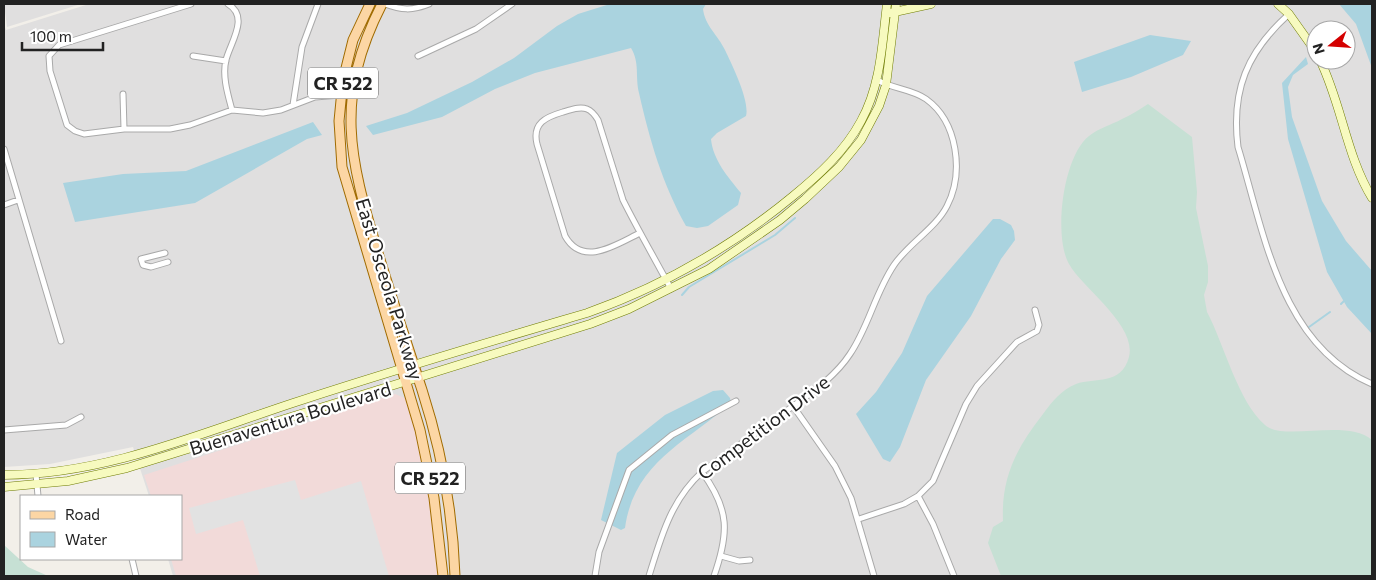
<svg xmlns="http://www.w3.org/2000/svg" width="1376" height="580" font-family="Commissioner,sans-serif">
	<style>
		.residential { fill: #e0dfdf; fill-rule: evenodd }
		.commercial { fill: #f2dad9 }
		.wetland { fill: #c6e0d4 }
		.parking { fill: #e2e2e2 }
		.water { fill: #aad3df }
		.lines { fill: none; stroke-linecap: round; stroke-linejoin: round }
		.stream { stroke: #aad3df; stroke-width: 2 }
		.street-casing { stroke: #a9a9a9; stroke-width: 7 }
		.secondary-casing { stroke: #707d05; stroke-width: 9 }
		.primary-casing { stroke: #a06b00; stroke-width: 11 }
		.street { stroke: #fff; stroke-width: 5 }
		.secondary { stroke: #f7fabf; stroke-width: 8 }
		.primary { stroke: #fcd6a4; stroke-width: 9 }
		.labels { text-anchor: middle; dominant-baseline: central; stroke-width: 4.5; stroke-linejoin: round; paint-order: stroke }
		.shield { fill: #fff; stroke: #646464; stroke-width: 1 }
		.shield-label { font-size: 18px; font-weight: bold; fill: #222 }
		.street-label { font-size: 19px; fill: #222; stroke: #fff }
	</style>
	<rect width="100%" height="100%" fill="#f2efe9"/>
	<path class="residential" d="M 4,4 L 81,4 L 7,27 Z
		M 89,4 L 1372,4 L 1372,576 L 173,576 L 168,559 L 181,559 L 181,496 L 149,496 L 133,447 L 50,464 L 4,467 L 4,25 L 6,30 ZM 1316,30 L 1346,30 L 1346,60 L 1316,60 Z"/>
	<path class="commercial" d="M 395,394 L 407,399 L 428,476 L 438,576 L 176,576 L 171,559 L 181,559 L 181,496 L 151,496 L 144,475 Z"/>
	<path class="wetland" d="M 1148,104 L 1192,137 L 1197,192 L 1196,208 L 1208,266 L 1208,282 L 1204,295 L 1207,312 C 1224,344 1238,402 1265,425 C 1284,442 1347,418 1372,440 L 1372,576 L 1001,576 L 988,543 L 993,527 L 1003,521 C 1001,477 1017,447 1043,414 C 1052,402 1061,390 1076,384 C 1095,377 1121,386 1129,357 C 1137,325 1083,289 1069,264 C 1053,236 1063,156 1089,136 C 1099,128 1111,125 1122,119 C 1131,115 1140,109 1148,104 Z
		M 4,545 L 28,567 L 48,576 L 4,576 Z"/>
	<path class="parking" d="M 295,480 L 301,500 L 361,481 L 389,576 L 260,576 L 243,520 L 196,534 L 189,508 Z"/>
	<path class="water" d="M 610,4 L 706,4 L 703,9 C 705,26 718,35 725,50 C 732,65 750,101 746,116 L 717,133 L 711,139 C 713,160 728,177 741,193 L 738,205 L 708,226 L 697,228 L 686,226 C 662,183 650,141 639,93 C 635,77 640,63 631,48 L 535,73 L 495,89 L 442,117 L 373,135 L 366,126 L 407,113 L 472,82 L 514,58 L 557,26 L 578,14 Z
		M 1339,4 L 1372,4 L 1372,68 L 1356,24 Z
		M 1150,35 L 1191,41 L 1183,55 L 1131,77 L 1082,92 L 1074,62 Z
		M 1306,57 L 1308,64 L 1293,75 L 1288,87 L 1292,117 L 1322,201 L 1346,241 L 1372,271 L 1372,334 L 1347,307 L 1327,272 L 1288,139 L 1282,83 Z
		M 313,122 L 322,135 L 307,139 L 195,203 L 75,222 L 63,183 L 123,174 L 186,171 Z
		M 993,219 L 1000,219 L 1011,225 L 1014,231 L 1015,240 L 1001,259 L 971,316 L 926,380 L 900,447 L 890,462 L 883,459 L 856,414 L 876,392 L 902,353 L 927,296 Z
		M 723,390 L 730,398 L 731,403 C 687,442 634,462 625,528 L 621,530 L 601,520 L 617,453 L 665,415 L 713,391 Z"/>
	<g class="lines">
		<path class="stream" d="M 682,295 L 689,287 L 775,235 L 795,218
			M 1341,304 L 1344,301
			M 1309,327 L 1330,312"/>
		<defs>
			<path id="street" d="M 191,4 L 59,45 L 49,56 L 50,71 L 67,125 L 75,131 L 84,134 L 124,129 L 170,129 L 190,125 L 232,110 L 263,113 L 281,110 L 315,97 L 341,95
				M 228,4 C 250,17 230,43 226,60 C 222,76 228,95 232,110
				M 385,4 C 401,10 412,11 429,4
				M 1289,14 C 1247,52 1231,90 1238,147 C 1264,232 1280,345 1372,384
				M 193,56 L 226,61
				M 418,56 L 476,29 L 512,4
				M 123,94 L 124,129
				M 293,105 L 302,47 L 318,4
				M 4,149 L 61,341
				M 4,205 L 18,200
				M 640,233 C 617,244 583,268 565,236 L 537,144 C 532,123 546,117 563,112 C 571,110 579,106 587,109 C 592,111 595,115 598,120 L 623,200 C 638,230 655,259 671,289
				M 165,253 L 141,259 L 143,265 L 151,267 L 168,262
				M 793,406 L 835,466 L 851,498 L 874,576
				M 4,430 L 66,425 L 81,417
				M 702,472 C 730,510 729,533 714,576
				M 36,474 L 38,496
				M 918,496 L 933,524 L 954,576
				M 859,519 L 904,504 L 918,496 L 933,481 L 966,404 L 977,386 L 1017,342 L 1037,331 L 1039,325 L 1035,310
				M 721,556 L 739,561 L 750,560
				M 132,559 L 136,576
				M 595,576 L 599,552 L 629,470 L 672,435 L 736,401
				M 649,576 C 661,537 671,500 702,472 C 731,451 760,430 789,409 C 811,393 835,377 850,354 C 869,326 875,293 894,265 C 908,244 936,228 947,206 C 964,173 958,122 926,99 C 912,89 893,89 877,80"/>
			<path id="secondary" d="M 1278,4 L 1289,14 L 1316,52
				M 890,13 L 931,4
				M 1320,60 C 1342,105 1346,155 1372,198
				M 4,475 C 104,475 199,434 293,403 C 390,371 489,342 587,313 C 663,286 730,248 793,196 C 819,175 845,151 861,121 C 881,85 882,44 887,4
				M 4,487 L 68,481 L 127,468 L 590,324 L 629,309 L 709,269 L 780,220 L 805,199 L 839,167 L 861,140 L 879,106 L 886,85 L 896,4"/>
			<path id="primary" d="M 370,4 L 353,40 L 343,80 L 339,121 L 342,167 L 420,430 L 434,498 L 443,576
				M 382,4 C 334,98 349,157 378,253 C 392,299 407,344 422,390 C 441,449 453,514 455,576"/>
		</defs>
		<use href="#street" class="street-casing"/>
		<use href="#secondary" class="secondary-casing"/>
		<use href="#primary" class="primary-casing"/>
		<use href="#street" class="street"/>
		<use href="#secondary" class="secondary"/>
		<use href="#primary" class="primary"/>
	</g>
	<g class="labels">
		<g class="shield">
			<rect x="308" y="67.5" width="70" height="31" rx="4"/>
			<rect x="395" y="462.5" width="70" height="31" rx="4"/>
		</g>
		<g class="shield-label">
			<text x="343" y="83">CR 522</text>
			<text x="430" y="478">CR 522</text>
		</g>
		<g class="street-label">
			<text transform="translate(390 289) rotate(73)">East Osceola Parkway</text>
			<text transform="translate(290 418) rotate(-17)">Buenaventura Boulevard</text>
			<text transform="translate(763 427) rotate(-37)">Competition Drive</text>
		</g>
	</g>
	<rect width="1376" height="580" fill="none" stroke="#222222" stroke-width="10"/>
	<rect x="20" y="495" width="162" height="65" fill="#ffffff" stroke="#a7a7a7"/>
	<rect x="30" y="511" width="25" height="8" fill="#fcd6a4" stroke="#a7a7a7"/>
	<text x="65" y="520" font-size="15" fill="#222222">Road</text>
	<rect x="30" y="532" width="25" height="15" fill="#aad3df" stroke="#a7a7a7"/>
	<text x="65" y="545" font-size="15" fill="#222222">Water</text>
	<g transform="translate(1331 45) rotate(253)"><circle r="24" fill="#ffffff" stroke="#a7a7a7"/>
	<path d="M0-4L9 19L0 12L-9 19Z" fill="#d40000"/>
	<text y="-8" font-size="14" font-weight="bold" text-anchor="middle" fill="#222222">N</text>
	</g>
	<path d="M22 42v8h81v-8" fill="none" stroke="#222222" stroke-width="2.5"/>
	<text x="30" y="42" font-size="15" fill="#222222" stroke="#ffffff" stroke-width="4" paint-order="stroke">100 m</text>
</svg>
